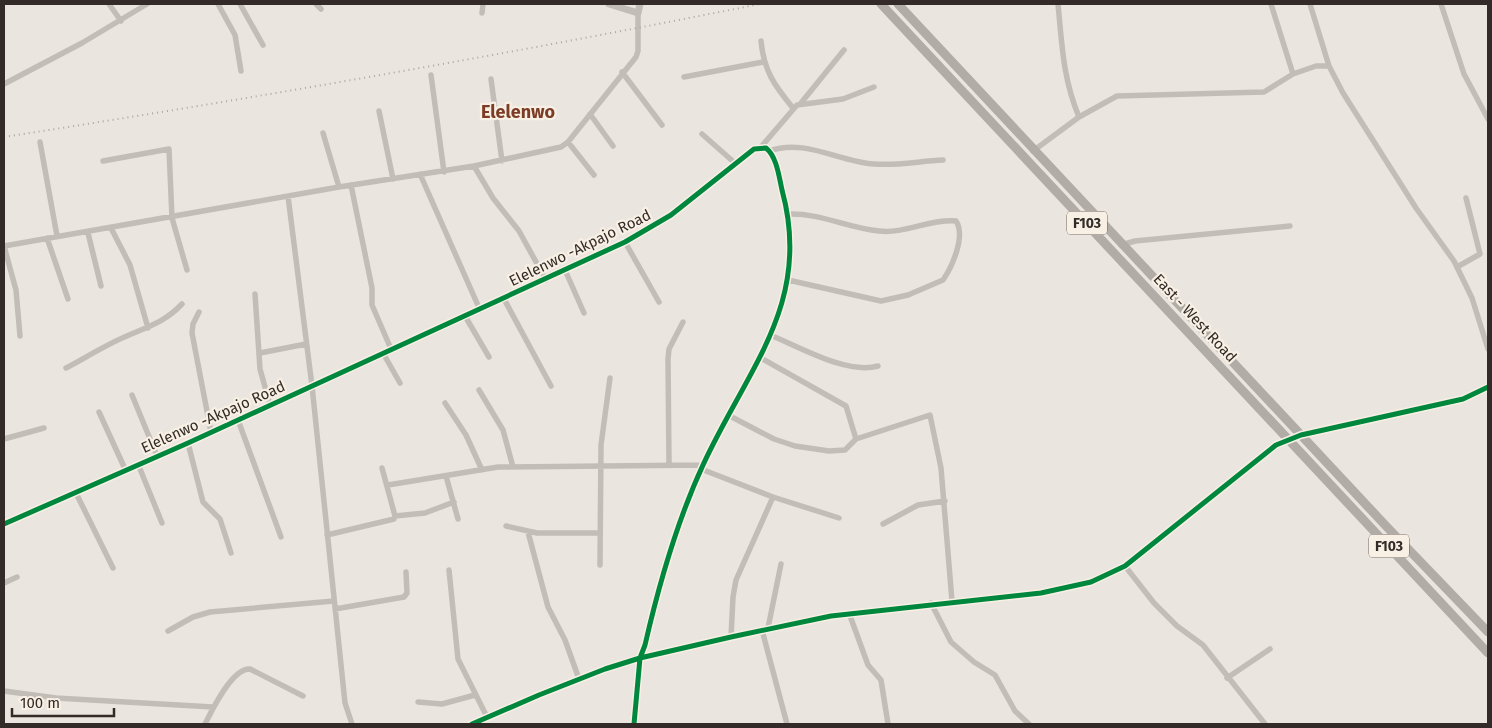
<svg xmlns="http://www.w3.org/2000/svg" width="1492" height="728" font-family="'Fira Sans',sans-serif">
	<style>
		.lines { fill: none; stroke-linecap: round; stroke-linejoin: round }
		.minor { stroke: #c3bdb8; stroke-width: 5.5 }
		.tertiary { stroke: #c3bdb8; stroke-width: 7 }
		.primary { stroke: #b2aca7; stroke-width: 9 }
		.rail { stroke: #aba6a2; stroke-width: 2; stroke-dasharray: 1 4; stroke-linecap: butt }
		.cycleway-casing { stroke: #f8f0e5; stroke-width: 8 }
		.cycleway { stroke: #00873e; stroke-width: 5 }
		.labels { text-anchor: middle; dominant-baseline: central; stroke-width: 4.5; stroke-linejoin: round; paint-order: stroke }
		.shield { fill: #f8f0e5; stroke: #6e6660; stroke-width: 1 }
		.shield-label { font-size: 14px; font-weight: bold; fill: #332b27 }
		.street-label { font-size: 15px; fill: #332b27; stroke: #f8f0e5 }
		.quarter-label { font-size: 18px; font-weight: bold; fill: #7d3c25; stroke: #f8f0e5 }
	</style>
	<rect width="100%" height="100%" fill="#ebe5df"/>
	<g class="lines">
		<path class="minor" d="M 109,4 L 121,21
			M 218,4 L 235,35 L 241,71
			M 240,4 L 263,45
			M 316,4 L 321,9
			M 1058,4 C 1062,45 1063,79 1079,117
			M 1271,4 L 1293,74
			M 1310,4 L 1329,66 L 1343,93 L 1416,208 L 1454,261 L 1472,298 L 1488,349
			M 1441,4 L 1464,74 L 1488,119
			M 482,13 L 483,4
			M 761,41 C 764,71 774,85 793,108
			M 622,72 L 662,125
			M 431,75 L 444,172
			M 684,77 L 763,62
			M 491,79 L 502,161
			M 4,84 L 82,43 L 147,4
			M 801,103 L 844,50
			M 379,111 L 393,179
			M 590,114 L 613,146
			M 323,133 L 339,187
			M 702,134 L 736,164
			M 40,142 L 57,236
			M 568,142 L 594,175
			M 761,147 L 797,105 L 843,99 L 874,87
			M 769,151 C 805,138 839,162 874,164 C 896,166 920,161 943,160
			M 1033,151 L 1079,117 L 1117,96 L 1264,92 L 1293,74 L 1316,66 L 1329,66
			M 103,161 L 169,149 L 172,218 L 187,270
			M 474,166 L 493,198 L 519,231 L 546,280
			M 420,174 L 480,310
			M 351,185 L 372,288 L 372,305 L 391,349
			M 288,196 L 312,386 L 345,703 L 352,724
			M 788,214 C 821,213 847,228 879,231 C 905,234 929,219 956,221 C 966,236 952,267 943,280 L 908,295 L 881,301 L 788,280
			M 111,228 L 130,265 L 148,328
			M 88,233 L 101,286
			M 47,238 L 68,299
			M 625,242 L 659,302
			M 1121,245 L 1135,241 L 1290,226
			M 4,246 L 339,187 L 474,166 L 561,147 L 568,142 L 636,57 L 638,51 L 638,13
			M 4,246 L 16,290 L 20,336
			M 1457,267 L 1480,254 L 1466,198
			M 565,270 L 584,313
			M 255,294 L 260,369 L 270,405
			M 504,299 L 551,386
			M 199,312 L 193,324 L 192,333 L 211,432
			M 465,316 L 489,357
			M 770,335 C 800,347 847,375 878,366
			M 260,353 L 306,344
			M 383,353 L 400,383
			M 759,357 L 846,406 L 856,439
			M 66,368 C 87,357 107,344 129,335 C 150,326 166,321 182,304
			M 479,390 L 503,430 L 513,467
			M 132,395 L 157,456
			M 445,403 L 466,435 L 482,470
			M 99,412 L 125,469
			M 728,415 L 774,439 L 795,446 L 829,451 L 845,450 L 856,439 L 930,415 L 941,468 L 952,601
			M 238,420 L 281,537
			M 4,439 L 44,428
			M 188,443 L 203,502 L 220,519 L 231,553
			M 138,464 L 162,523
			M 669,464 L 668,359 L 669,349 L 683,322
			M 382,468 L 395,516
			M 701,469 L 773,497 L 839,518
			M 446,476 L 458,519
			M 388,485 L 498,467 L 703,465
			M 76,493 L 113,568
			M 4,524 L 188,443 L 625,242 L 671,215 L 754,149 L 766,148 C 777,157 779,177 782,190 C 813,303 747,369 703,465 C 677,521 659,584 645,645 L 640,658 L 634,724
			M 883,524 L 918,505 L 945,501
			M 506,526 L 537,533 L 600,533
			M 528,532 L 548,607 L 565,640 L 579,679
			M 327,535 L 394,519 L 395,516 L 425,513 L 454,502
			M 600,565 L 601,445 L 610,378
			M 1125,566 L 1154,603 L 1177,626 L 1203,645 L 1265,724
			M 449,570 L 458,659 L 487,717
			M 4,583 L 17,577
			M 931,603 L 951,642 L 974,662 L 995,675 L 1015,711 L 1029,724
			M 335,609 L 404,597 L 407,593 L 406,572
			M 849,613 L 868,665 L 881,680 L 888,724
			M 768,628 L 781,564
			M 762,630 L 787,724
			M 168,631 L 193,617 L 210,612 L 334,601
			M 731,637 L 733,597 L 736,580 L 773,497
			M 1227,678 L 1270,649
			M 4,691 L 56,698 L 213,707
			M 418,702 L 442,704 L 475,695
			M 205,724 C 212,710 232,668 250,669 L 303,696
			M 472,724 L 539,695 L 605,669 L 640,658 L 731,637 L 831,616 L 1041,593 L 1091,582 L 1125,566 L 1276,445 L 1301,435 L 1463,399 L 1488,387"/>
		<path class="tertiary" d="M 609,4 L 638,13 L 640,4"/>
		<path class="primary" d="M 881,4 L 1488,653
			M 898,4 L 1386,526 L 1488,632"/>
		<path class="rail" d="M 4,137 C 256,98 509,54 760,4"/>
		<defs>
			<path id="cycleway" d="M 4,524 L 188,443 L 625,242 L 671,215 L 754,149 L 766,148 C 777,157 779,177 782,190 C 813,303 747,369 703,465 C 677,521 659,584 645,645 L 640,658 L 634,724
				M 472,724 L 539,695 L 605,669 L 640,658 L 731,637 L 831,616 L 1041,593 L 1091,582 L 1125,566 L 1276,445 L 1301,435 L 1463,399 L 1488,387"/>
		</defs>
		<use href="#cycleway" class="cycleway-casing"/>
		<use href="#cycleway" class="cycleway"/>
	</g>
	<g class="labels">
		<g class="shield">
			<rect x="1067" y="211.5" width="40" height="23" rx="4"/>
			<rect x="1369" y="534.5" width="40" height="23" rx="4"/>
		</g>
		<g class="shield-label">
			<text x="1087" y="223">F103</text>
			<text x="1389" y="546">F103</text>
		</g>
		<g class="street-label">
			<text transform="translate(580 248) rotate(-26)">Elelenwo -Akpajo Road</text>
			<text transform="translate(1195 318) rotate(47)">East - West Road</text>
			<text transform="translate(213 417) rotate(-24)">Elelenwo -Akpajo Road</text>
		</g>
		<g class="quarter-label">
			<text x="518" y="112">Elelenwo</text>
		</g>
	</g>
	<rect width="1492" height="728" fill="none" stroke="#332b27" stroke-width="10"/>
	<path d="M12 708v8h102v-8" fill="none" stroke="#332b27" stroke-width="2.5"/>
	<text x="20" y="708" font-size="15" fill="#332b27" stroke="#f8f0e5" stroke-width="4" paint-order="stroke">100 m</text>
</svg>
